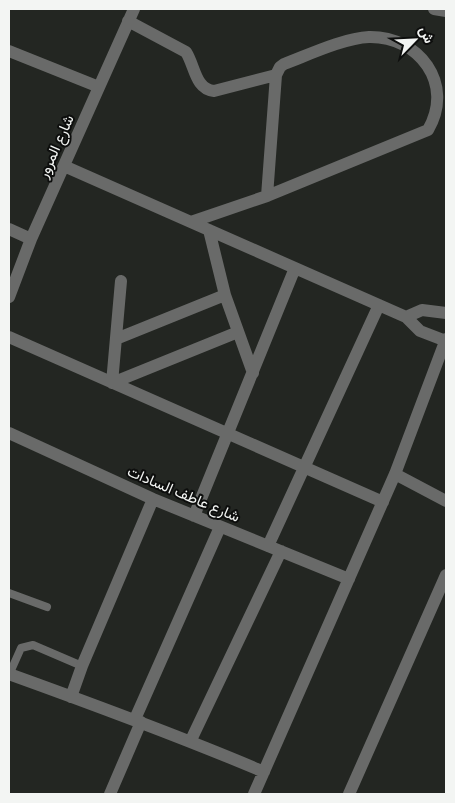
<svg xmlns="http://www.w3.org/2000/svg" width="455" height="803" font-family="'Exo 2',Vazirmatn,sans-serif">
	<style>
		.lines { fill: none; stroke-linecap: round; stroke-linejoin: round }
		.service { stroke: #696a69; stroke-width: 8 }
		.minor { stroke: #696a69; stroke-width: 12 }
		.labels { text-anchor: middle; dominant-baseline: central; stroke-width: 4; stroke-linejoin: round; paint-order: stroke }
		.street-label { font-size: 15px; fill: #f3f5f3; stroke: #0d0e0d }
	</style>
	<rect width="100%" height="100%" fill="#232622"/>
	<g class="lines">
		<path class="service" d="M 9,593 L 47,607
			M 9,675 L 21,648 L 33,645 L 82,666"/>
		<path class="minor" d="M 434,9 L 446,11
			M 128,21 L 186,52 C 195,66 195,89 214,91 L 276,75
			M 9,51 L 99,87
			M 64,166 L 406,317 L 420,331 L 446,341
			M 191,222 L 267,196 L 276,75 L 280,67 L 284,64 C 308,55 344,38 369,37 C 419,36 455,84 428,130 L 267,196
			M 9,229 L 31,239
			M 209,230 L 225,295 L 253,373
			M 121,281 L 112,383 L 238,332
			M 9,297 L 31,239 L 134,9
			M 406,317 L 422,310 L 446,313
			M 9,337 L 383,502
			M 116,339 L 225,295
			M 9,433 L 153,499 L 349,579
			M 395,474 L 446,501
			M 194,516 L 295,268
			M 268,546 L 379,305
			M 9,674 C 95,705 180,736 264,772
			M 71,697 L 82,666 L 153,499
			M 135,719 L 220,527
			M 191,740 L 281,551
			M 110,794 L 141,722
			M 254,794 L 395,474 L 446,339
			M 349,794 L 446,575"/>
	</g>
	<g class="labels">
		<g class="street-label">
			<text transform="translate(55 146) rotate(-66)">شارع المرور</text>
			<text transform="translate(184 493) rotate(23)">شارع عاطف السادات</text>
		</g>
	</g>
	<rect width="455" height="803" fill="none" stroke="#f3f5f3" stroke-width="20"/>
	<g transform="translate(415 40) rotate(66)" stroke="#0d0e0d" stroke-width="4" paint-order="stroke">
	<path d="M0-4L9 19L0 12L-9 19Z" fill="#f3f5f3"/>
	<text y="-8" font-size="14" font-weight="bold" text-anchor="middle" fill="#f3f5f3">ش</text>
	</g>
</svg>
